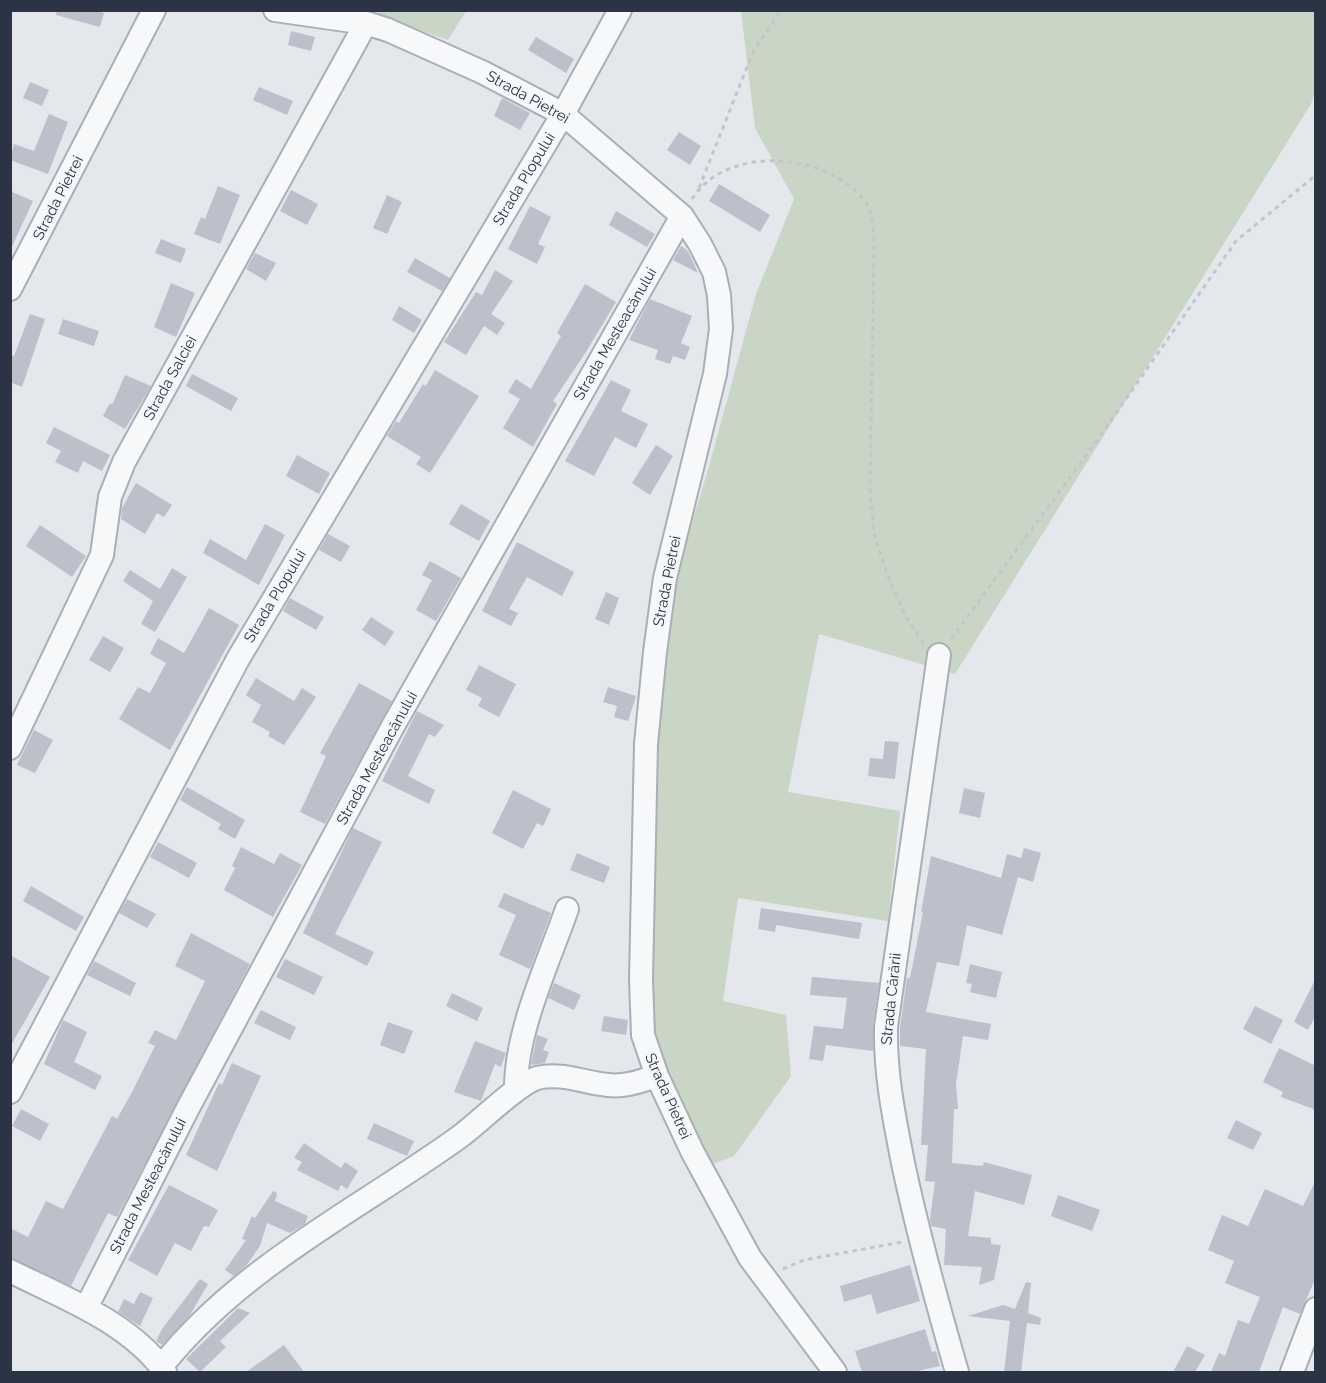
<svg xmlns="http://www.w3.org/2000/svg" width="1326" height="1383" font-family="Raleway,sans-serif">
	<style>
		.green { fill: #c9d6c5 }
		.building { fill: #bbc0ca }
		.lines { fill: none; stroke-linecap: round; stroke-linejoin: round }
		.street-casing { stroke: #a9aeb7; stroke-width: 26 }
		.path { stroke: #c2c5cb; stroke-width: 3; stroke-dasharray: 4.5 4.5; stroke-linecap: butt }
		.street { stroke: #f7f8fa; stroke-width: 22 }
		.labels { text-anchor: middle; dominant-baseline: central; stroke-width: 5; stroke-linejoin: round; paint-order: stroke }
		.street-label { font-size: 15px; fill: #2b3445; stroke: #f4f6f9 }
	</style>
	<rect width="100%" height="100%" fill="#e4e7ec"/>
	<path class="green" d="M 364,11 L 466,10 L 466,11 L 448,40 Z
		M 741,11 L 1315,11 L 1315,91 L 1311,104 L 955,674 L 819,634 L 788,792 L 900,811 L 888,921 L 738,898 L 723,1001 L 786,1015 L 791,1076 L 734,1156 L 710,1165 L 662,1071 L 647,1023 L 654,753 L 670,594 L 708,470 L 756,294 L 794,199 L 755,128 Z"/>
	<path class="building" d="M 57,10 L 93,10 L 104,13 L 100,27 L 56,15 Z
		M 291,31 L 315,37 L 311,51 L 288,45 Z
		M 536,37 L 574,59 L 566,73 L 528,50 Z
		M 30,82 L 49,90 L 42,106 L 23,98 Z
		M 259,87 L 293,101 L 287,115 L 253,100 Z
		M 502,98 L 530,113 L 520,130 L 494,116 Z
		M 49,114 L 68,122 L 48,174 L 10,160 L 14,144 L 34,151 Z
		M 679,132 L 701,146 L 690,165 L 667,150 Z
		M 719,184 L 770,215 L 760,232 L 709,201 Z
		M 218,186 L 240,195 L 220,244 L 194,234 L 201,217 L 205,219 Z
		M 291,190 L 318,204 L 307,225 L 280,211 Z
		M 10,191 L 33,201 L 10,251 Z
		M 387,195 L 402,202 L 387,234 L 373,228 Z
		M 530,206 L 551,217 L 538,244 L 545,247 L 537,264 L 508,249 Z
		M 616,211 L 655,234 L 647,247 L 609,225 Z
		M 161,239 L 186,249 L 181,263 L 155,253 Z
		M 681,246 L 688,251 L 698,273 L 673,260 Z
		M 255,253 L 276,263 L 266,281 L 246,269 Z
		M 415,258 L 450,278 L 442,291 L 407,272 Z
		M 495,270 L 513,281 L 491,314 L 505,323 L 497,335 L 484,326 L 466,355 L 444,342 L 476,292 L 482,295 Z
		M 171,283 L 195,293 L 176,337 L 154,327 Z
		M 585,284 L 616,302 L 586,352 L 553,401 L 557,404 L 533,447 L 503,428 L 520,399 L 508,392 L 516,379 L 531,389 L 561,336 L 557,333 Z
		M 650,299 L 692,316 L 681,343 L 690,347 L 685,360 L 673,356 L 670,364 L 655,359 L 658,350 L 629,340 Z
		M 399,306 L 422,320 L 414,333 L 392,320 Z
		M 30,314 L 45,319 L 22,387 L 10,382 L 10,355 L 14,356 Z
		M 63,319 L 99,331 L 94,346 L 58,334 Z
		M 435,370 L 479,396 L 430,473 L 416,464 L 421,457 L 387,436 L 396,421 L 399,423 L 423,384 L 426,386 Z
		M 192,374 L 238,398 L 231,411 L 186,386 Z
		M 125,375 L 151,386 L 125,429 L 103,416 L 110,403 L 112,405 Z
		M 611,380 L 631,390 L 621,411 L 648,424 L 636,448 L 615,437 L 594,476 L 565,461 Z
		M 54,427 L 110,455 L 102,471 L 83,461 L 78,473 L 55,462 L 61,451 L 46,443 Z
		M 656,445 L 673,456 L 650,495 L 632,483 Z
		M 297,455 L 330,473 L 319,494 L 286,476 Z
		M 136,483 L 172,505 L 164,517 L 157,513 L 145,534 L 121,519 L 122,508 Z
		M 461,504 L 490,521 L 479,541 L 449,524 Z
		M 265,524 L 285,535 L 259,585 L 203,553 L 210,539 L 246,560 Z
		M 40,525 L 86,556 L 72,577 L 26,546 Z
		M 328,534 L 350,546 L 341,562 L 319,550 Z
		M 517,542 L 574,572 L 562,596 L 527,577 L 509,609 L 518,613 L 511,626 L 482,611 Z
		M 430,561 L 461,578 L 436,621 L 416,610 L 432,580 L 422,575 Z
		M 172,568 L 187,577 L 155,632 L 141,624 L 153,601 L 123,581 L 130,570 L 160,589 Z
		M 606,592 L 619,598 L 609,625 L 595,619 Z
		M 290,598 L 324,617 L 316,630 L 283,611 Z
		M 209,608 L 239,625 L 170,750 L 119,719 L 138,687 L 150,693 L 166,663 L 150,654 L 158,638 L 184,653 Z
		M 371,617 L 394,632 L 385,646 L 362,630 Z
		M 103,636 L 124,648 L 110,672 L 89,660 Z
		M 479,665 L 516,684 L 499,717 L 478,706 L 482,698 L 466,690 Z
		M 256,678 L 294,701 L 302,688 L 316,697 L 284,745 L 268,736 L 270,732 L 252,722 L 261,705 L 246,695 Z
		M 359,683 L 392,701 L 325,824 L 300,812 L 326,756 L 320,753 Z
		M 608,687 L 636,696 L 628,721 L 614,717 L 617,706 L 603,702 Z
		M 417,711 L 444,725 L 435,737 L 429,734 L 408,776 L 435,790 L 429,804 L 382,781 Z
		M 34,730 L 53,740 L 35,773 L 17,765 Z
		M 885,741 L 899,742 L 895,779 L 868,776 L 870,758 L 883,759 Z
		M 187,787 L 245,820 L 235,839 L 218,829 L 221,824 L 180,800 Z
		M 964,788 L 985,793 L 980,818 L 959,813 Z
		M 513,790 L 551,809 L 543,826 L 537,823 L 523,849 L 492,833 Z
		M 353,828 L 382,842 L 335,934 L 374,952 L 367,966 L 303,933 Z
		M 158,842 L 197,863 L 189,878 L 150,857 Z
		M 241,847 L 274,864 L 280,853 L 302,865 L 273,917 L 224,890 L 235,868 L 232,866 Z
		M 1024,848 L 1041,853 L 1033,882 L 1018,877 L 1002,935 L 967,925 L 959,966 L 937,962 L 926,1012 L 991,1024 L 988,1040 L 963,1036 L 956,1084 L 958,1109 L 954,1109 L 952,1163 L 983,1166 L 984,1162 L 1032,1175 L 1024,1205 L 975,1191 L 968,1236 L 991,1238 L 991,1244 L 1001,1245 L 994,1280 L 979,1285 L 982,1267 L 944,1265 L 946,1229 L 931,1226 L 930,1219 L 935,1182 L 925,1181 L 928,1145 L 921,1145 L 926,1049 L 900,1046 L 900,1028 L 907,978 L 910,978 L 923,912 L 921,912 L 931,856 L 1001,878 L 1007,854 L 1021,858 Z
		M 577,853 L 610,867 L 604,883 L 570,870 Z
		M 31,886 L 84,917 L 76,931 L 23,901 Z
		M 504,893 L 551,913 L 530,969 L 499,955 L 516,915 L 498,907 Z
		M 127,899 L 156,914 L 147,928 L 119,913 Z
		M 761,908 L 862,923 L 859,939 L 776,925 L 775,932 L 758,929 Z
		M 191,933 L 250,964 L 117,1217 L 108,1213 L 71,1286 L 10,1258 L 10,1228 L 28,1237 L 46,1201 L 63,1209 L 112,1116 L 117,1119 L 132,1092 L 155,1046 L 148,1043 L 155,1030 L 176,1040 L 205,981 L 175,966 Z
		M 10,955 L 50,977 L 10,1047 Z
		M 285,959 L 323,977 L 314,995 L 276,977 Z
		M 94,961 L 136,983 L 130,996 L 87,975 Z
		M 970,964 L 1002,972 L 996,998 L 970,992 L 972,984 L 966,983 Z
		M 812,977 L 879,983 L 873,1025 L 873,1051 L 826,1045 L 823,1061 L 809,1059 L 814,1026 L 843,1029 L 847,998 L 810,995 Z
		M 1316,978 L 1316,1015 L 1308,1030 L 1294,1022 Z
		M 554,983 L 581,995 L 574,1010 L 548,998 Z
		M 452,993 L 483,1008 L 477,1021 L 446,1006 Z
		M 1255,1006 L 1283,1020 L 1271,1044 L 1243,1029 Z
		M 261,1010 L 296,1027 L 290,1040 L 254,1023 Z
		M 604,1016 L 628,1020 L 626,1035 L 601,1031 Z
		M 63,1020 L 87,1032 L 74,1062 L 102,1076 L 95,1090 L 44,1064 Z
		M 388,1022 L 413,1031 L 404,1054 L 380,1045 Z
		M 537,1035 L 548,1039 L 543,1050 L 549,1052 L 545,1063 L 534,1065 L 531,1064 Z
		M 475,1041 L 506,1053 L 501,1067 L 495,1064 L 481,1101 L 454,1092 Z
		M 1279,1048 L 1316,1066 L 1316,1110 L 1281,1097 L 1283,1092 L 1263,1082 Z
		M 232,1063 L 261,1076 L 217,1171 L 186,1155 L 219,1083 L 222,1085 Z
		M 21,1109 L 49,1124 L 40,1141 L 12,1126 Z
		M 1236,1120 L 1262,1133 L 1253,1150 L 1227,1138 Z
		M 374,1123 L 414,1141 L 407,1156 L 367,1139 Z
		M 304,1143 L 341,1168 L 345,1162 L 358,1171 L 347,1189 L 341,1185 L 338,1191 L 297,1170 L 302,1162 L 294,1158 Z
		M 1316,1180 L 1316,1277 L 1300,1314 L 1283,1307 L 1259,1372 L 1211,1372 L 1219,1353 L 1225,1356 L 1238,1320 L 1249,1324 L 1260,1297 L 1225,1283 L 1234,1261 L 1208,1250 L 1222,1215 L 1248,1226 L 1265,1189 L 1303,1206 Z
		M 169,1185 L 218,1210 L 209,1227 L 204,1226 L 191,1251 L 175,1243 L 157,1276 L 128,1260 Z
		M 273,1191 L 277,1193 L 275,1201 L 308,1216 L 305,1224 L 290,1233 L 267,1223 L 260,1246 L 246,1266 L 234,1276 L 225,1270 L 246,1240 L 242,1239 L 252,1216 L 255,1218 Z
		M 1058,1195 L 1100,1210 L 1092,1231 L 1051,1216 Z
		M 910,1265 L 920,1301 L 877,1314 L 871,1294 L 844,1302 L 840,1286 Z
		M 200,1279 L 208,1284 L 190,1315 L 162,1345 L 156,1341 L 162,1329 Z
		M 1026,1282 L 1031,1283 L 1028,1313 L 1041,1318 L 1040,1325 L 1027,1323 L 1021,1372 L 1004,1372 L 1010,1321 L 968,1316 L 1003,1305 L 1015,1309 Z
		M 140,1292 L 153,1298 L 140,1326 L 118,1312 L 124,1299 L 134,1304 Z
		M 238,1308 L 250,1313 L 220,1341 L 226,1347 L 200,1372 L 186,1359 Z
		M 925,1329 L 932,1352 L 936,1351 L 940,1366 L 913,1372 L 862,1372 L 855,1351 Z
		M 284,1345 L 304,1372 L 246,1372 Z
		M 1187,1346 L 1205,1355 L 1195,1372 L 1173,1372 Z"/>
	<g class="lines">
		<defs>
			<path id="street" d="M 275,10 L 366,23 L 388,30 L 482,72 L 563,114 L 682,216 L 700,244 L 714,272 L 719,295 L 721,329 L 715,374 L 665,578 L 655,652 L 646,744 L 641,979 L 643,1035 L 657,1076 L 692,1151 L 750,1258 L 835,1372
				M 10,289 L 154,10
				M 939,655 L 886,1027 C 885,1074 894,1117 903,1163 C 918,1234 937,1303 957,1372
				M 10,748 L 102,555 L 110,497 L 124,462 L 366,23
				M 516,1090 C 515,1033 548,963 567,909
				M 10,1092 L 238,659 L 563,114 L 620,10
				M 10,1271 C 64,1298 129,1322 165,1372
				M 86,1308 L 188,1108 L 393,726 L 682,216
				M 161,1367 C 240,1267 356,1211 458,1138 C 478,1124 517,1084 537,1078 C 561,1072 585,1083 608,1085 C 625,1087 641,1081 657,1076
				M 1292,1372 L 1316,1309"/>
		</defs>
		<use href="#street" class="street-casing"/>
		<path class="path" d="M 699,188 L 753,52 L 781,10
			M 692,199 C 727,144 826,152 864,200 C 874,212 873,231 874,245 L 870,488 L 874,533 L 887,574 L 906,617 L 924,644
			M 951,639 L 1096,442 L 1236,241 L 1316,175
			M 783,1269 L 804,1260 L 902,1242"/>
		<use href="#street" class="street"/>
	</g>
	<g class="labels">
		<g class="street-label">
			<text transform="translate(528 97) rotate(29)">Strada Pietrei</text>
			<text transform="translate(524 179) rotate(-59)">Strada Plopului</text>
			<text transform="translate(58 198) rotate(-63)">Strada Pietrei</text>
			<text transform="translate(615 334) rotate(-60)">Strada Mesteacănului</text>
			<text transform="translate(170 378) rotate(-61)">Strada Salciei</text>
			<text transform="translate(667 581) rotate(-79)">Strada Pietrei</text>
			<text transform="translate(275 596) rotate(-59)">Strada Plopului</text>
			<text transform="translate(377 758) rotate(-61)">Strada Mesteacănului</text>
			<text transform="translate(891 999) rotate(-84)">Strada Cărării</text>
			<text transform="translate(668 1096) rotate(66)">Strada Pietrei</text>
			<text transform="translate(148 1186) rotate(-63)">Strada Mesteacănului</text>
		</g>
	</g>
	<rect width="1326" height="1383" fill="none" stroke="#2b3445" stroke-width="24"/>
</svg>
